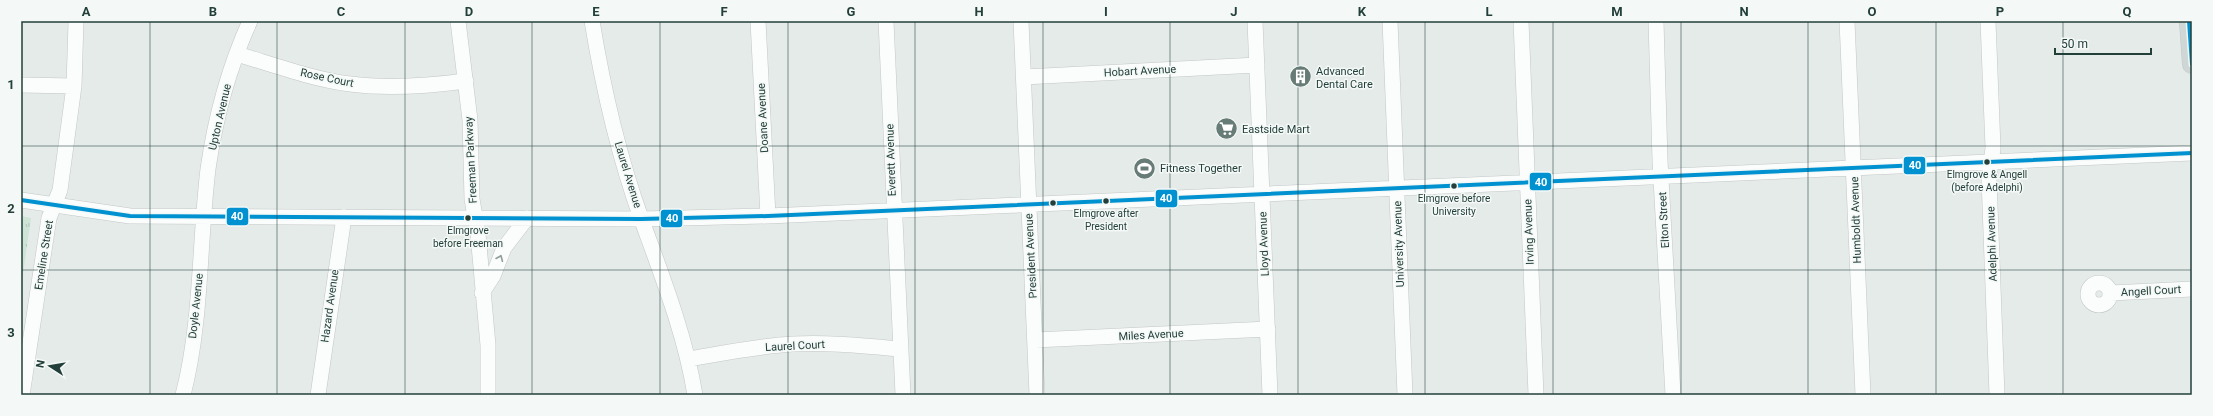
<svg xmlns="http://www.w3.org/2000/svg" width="2213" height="416" font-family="Roboto,sans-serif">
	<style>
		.grass { fill: url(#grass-tufts) }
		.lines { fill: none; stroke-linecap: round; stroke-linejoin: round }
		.minor-casing { stroke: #c2c8c6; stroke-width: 16 }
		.major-casing { stroke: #c1cac8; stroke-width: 20 }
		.minor { stroke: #fbfcfc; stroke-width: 15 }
		.major { stroke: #ced7d5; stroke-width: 19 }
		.bus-1-casing { stroke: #f4f9f7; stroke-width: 7 }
		.bus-1 { stroke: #0092d0; stroke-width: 4 }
		.oneway { stroke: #8f9e9b }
		.grid { fill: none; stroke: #233f3a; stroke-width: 1; stroke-opacity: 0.55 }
		.bus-dot { fill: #233f3a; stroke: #f4f9f7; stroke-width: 1.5 }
		.labels { text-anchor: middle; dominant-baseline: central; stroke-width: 3; stroke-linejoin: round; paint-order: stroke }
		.bus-label { font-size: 10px; fill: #233f3a; stroke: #f4f9f7 }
		.street-label { font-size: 11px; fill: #233f3a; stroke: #f4f9f7 }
		.poi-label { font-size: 11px; fill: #233f3a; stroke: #f4f9f7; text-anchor: start }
		.line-badge { stroke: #f4f9f7; stroke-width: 1.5 }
		.badge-label { font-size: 11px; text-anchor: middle; font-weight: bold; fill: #fff }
		.neatline { fill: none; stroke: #233f3a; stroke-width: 1.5 }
		.grid-label { font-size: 13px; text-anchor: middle; font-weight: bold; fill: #233f3a }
	</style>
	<defs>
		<pattern id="grass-tufts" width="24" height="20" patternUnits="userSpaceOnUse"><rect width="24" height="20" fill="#cee4d7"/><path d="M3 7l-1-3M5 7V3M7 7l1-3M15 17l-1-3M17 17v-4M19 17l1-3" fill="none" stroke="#b1c5b9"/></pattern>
	</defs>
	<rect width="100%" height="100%" fill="#e5ebe9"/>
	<path class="grass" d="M 21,216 L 31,218 L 21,288 Z"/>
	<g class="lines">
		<defs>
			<path id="minor" d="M 458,21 L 470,120 L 472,199 L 478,234 L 488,345 L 488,395
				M 592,21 C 603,88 618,154 641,218 C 662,276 685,334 695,395
				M 758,21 L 768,216
				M 886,21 L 903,395
				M 1021,21 L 1037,395
				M 1255,21 L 1270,395
				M 1390,21 L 1405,395
				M 1521,21 L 1536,395
				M 1656,21 L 1660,161 L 1673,395
				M 1847,21 L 1863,395
				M 1988,21 L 1993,148 L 1989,178 L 1997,395
				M 237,54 C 274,65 312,79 350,84 C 388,89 428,86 466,81
				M 1024,77 L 1257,65
				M 21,85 L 74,86
				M 21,200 L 130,216 L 641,219 L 768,216 L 2192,153
				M2088 294a11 11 0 1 1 22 0a11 11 0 1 1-22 0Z
				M 482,293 L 493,276 L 504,248 L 527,218
				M 2111,293 L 2192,289
				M 1035,340 L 1268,329
				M 689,359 C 724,353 758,346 793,344 C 829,342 865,346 901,349
				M 22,395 L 49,218 L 60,190 L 74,86 L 76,21
				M 183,395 C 202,322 199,244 208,169 C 215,120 229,67 250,21
				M 318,395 L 344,217"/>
			<path id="major" d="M 2189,21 L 2192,64"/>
		</defs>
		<use href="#minor" class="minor-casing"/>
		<use href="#major" class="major-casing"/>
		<use href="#minor" class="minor"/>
		<use href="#major" class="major"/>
		<defs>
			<path id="bus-1" d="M 2189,21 L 2192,64
				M 21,200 L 130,216 L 641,219 L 768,216 L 2192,153"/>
		</defs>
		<use href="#bus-1" class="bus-1-casing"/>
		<use href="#bus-1" class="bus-1"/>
	</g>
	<defs><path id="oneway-chevron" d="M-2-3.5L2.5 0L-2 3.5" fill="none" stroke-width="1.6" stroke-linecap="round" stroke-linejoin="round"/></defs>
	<use class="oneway" href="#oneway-chevron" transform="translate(500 258) rotate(-67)"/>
	<path class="grid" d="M 150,21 L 150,395M 277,21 L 277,395M 405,21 L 405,395M 532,21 L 532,395M 660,21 L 660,395M 788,21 L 788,395M 915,21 L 915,395M 1043,21 L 1043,395M 1170,21 L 1170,395M 1298,21 L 1298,395M 1425,21 L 1425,395M 1553,21 L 1553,395M 1681,21 L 1681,395M 1808,21 L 1808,395M 1936,21 L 1936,395M 2063,21 L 2063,395M 21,146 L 2192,146M 21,270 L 2192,270"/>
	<defs>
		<symbol id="building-disc" viewBox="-11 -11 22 22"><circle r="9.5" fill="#677b77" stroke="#f4f9f7"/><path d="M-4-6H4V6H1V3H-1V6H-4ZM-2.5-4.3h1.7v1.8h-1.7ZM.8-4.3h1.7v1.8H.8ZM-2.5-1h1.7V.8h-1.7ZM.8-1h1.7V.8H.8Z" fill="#fff"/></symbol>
		<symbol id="supermarket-disc" viewBox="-11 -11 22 22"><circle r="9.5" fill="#677b77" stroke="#f4f9f7"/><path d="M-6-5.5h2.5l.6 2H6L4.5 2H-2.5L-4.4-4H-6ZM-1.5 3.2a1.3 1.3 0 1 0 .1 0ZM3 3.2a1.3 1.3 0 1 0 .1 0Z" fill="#fff"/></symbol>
		<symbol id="stadium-disc" viewBox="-11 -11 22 22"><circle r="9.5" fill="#677b77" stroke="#f4f9f7"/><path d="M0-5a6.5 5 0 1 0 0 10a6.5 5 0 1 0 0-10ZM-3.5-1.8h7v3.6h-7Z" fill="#fff"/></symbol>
	</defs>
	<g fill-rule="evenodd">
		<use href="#building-disc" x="1288" y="64" width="25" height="25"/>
		<use href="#supermarket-disc" x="1214" y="116" width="25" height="25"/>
		<use href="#stadium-disc" x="1132" y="156" width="25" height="25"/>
	</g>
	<g class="bus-dot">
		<circle cx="1987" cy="162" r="3.5"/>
		<circle cx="1454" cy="186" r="3.5"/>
		<circle cx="1106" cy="201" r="3.5"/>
		<circle cx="1053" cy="203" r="3.5"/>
		<circle cx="468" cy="218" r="3.5"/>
	</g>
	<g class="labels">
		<g class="bus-label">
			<text x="1987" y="174">Elmgrove &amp; Angell<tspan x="1987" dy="13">(before Adelphi)</tspan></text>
			<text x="1454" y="198">Elmgrove before<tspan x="1454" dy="13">University</tspan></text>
			<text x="1106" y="213">Elmgrove after<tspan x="1106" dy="13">President</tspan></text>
			<text x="468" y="230">Elmgrove<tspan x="468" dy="13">before Freeman</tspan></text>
		</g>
		<g class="street-label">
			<text transform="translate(1140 71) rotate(-3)">Hobart Avenue</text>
			<text transform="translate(327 78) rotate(12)">Rose Court</text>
			<text transform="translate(220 117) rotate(-77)">Upton Avenue</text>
			<text transform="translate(763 118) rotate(-93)">Doane Avenue</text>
			<text transform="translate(471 160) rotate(-93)">Freeman Parkway</text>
			<text transform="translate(891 160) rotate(-92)">Everett Avenue</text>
			<text transform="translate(628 175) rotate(73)">Laurel Avenue</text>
			<text transform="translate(1664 220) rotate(-93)">Elton Street</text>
			<text transform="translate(1856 220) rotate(-92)">Humboldt Avenue</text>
			<text transform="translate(1529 232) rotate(-92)">Irving Avenue</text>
			<text transform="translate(1264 244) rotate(-92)">Lloyd Avenue</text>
			<text transform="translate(1399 244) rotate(-92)">University Avenue</text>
			<text transform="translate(1992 244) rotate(-92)">Adelphi Avenue</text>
			<text transform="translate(44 255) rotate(-81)">Emeline Street</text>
			<text transform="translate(1031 256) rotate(-93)">President Avenue</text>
			<text transform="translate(2151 291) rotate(-3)">Angell Court</text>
			<text transform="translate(196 306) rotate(-84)">Doyle Avenue</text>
			<text transform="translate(330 306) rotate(-82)">Hazard Avenue</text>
			<text transform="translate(1151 335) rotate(-3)">Miles Avenue</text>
			<text transform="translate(795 346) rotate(-3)">Laurel Court</text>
		</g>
		<g class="poi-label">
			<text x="1316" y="71">Advanced<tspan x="1316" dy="13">Dental Care</tspan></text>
			<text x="1242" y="129">Eastside Mart</text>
			<text x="1160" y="168">Fitness Together</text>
		</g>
	</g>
	<g class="line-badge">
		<rect x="1903" y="156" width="23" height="19" rx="4" fill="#0092d0"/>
		<rect x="1529" y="172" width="23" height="19" rx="4" fill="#0092d0"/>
		<rect x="1155" y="189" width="23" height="19" rx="4" fill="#0092d0"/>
		<rect x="226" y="207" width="23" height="19" rx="4" fill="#0092d0"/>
		<rect x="660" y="209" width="23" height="19" rx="4" fill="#0092d0"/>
	</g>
	<g class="badge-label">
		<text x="1915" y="169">40</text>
		<text x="1541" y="186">40</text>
		<text x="1166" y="202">40</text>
		<text x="237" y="220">40</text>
		<text x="672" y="222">40</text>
	</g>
	<rect width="2213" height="416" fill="none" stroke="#f4f9f7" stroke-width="44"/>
	<g transform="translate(50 366) rotate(282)" stroke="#f4f9f7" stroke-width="3" paint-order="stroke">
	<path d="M0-3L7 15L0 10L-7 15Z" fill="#233f3a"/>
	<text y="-6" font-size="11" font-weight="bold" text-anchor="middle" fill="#233f3a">N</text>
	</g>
	<path d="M2055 48v6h96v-6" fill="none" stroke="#233f3a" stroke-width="2"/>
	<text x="2061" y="48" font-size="12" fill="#233f3a" stroke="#f4f9f7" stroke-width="3" paint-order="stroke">50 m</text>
	<rect x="22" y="22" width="2169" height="372" class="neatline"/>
	<g class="grid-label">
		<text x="86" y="16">A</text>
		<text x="213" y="16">B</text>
		<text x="341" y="16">C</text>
		<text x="469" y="16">D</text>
		<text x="596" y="16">E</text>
		<text x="724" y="16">F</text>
		<text x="851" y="16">G</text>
		<text x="979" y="16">H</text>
		<text x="1106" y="16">I</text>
		<text x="1234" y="16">J</text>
		<text x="1362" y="16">K</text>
		<text x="1489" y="16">L</text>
		<text x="1617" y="16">M</text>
		<text x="1744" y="16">N</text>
		<text x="1872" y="16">O</text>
		<text x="2000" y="16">P</text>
		<text x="2127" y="16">Q</text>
		<text x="11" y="89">1</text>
		<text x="11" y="213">2</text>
		<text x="11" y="337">3</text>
	</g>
</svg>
